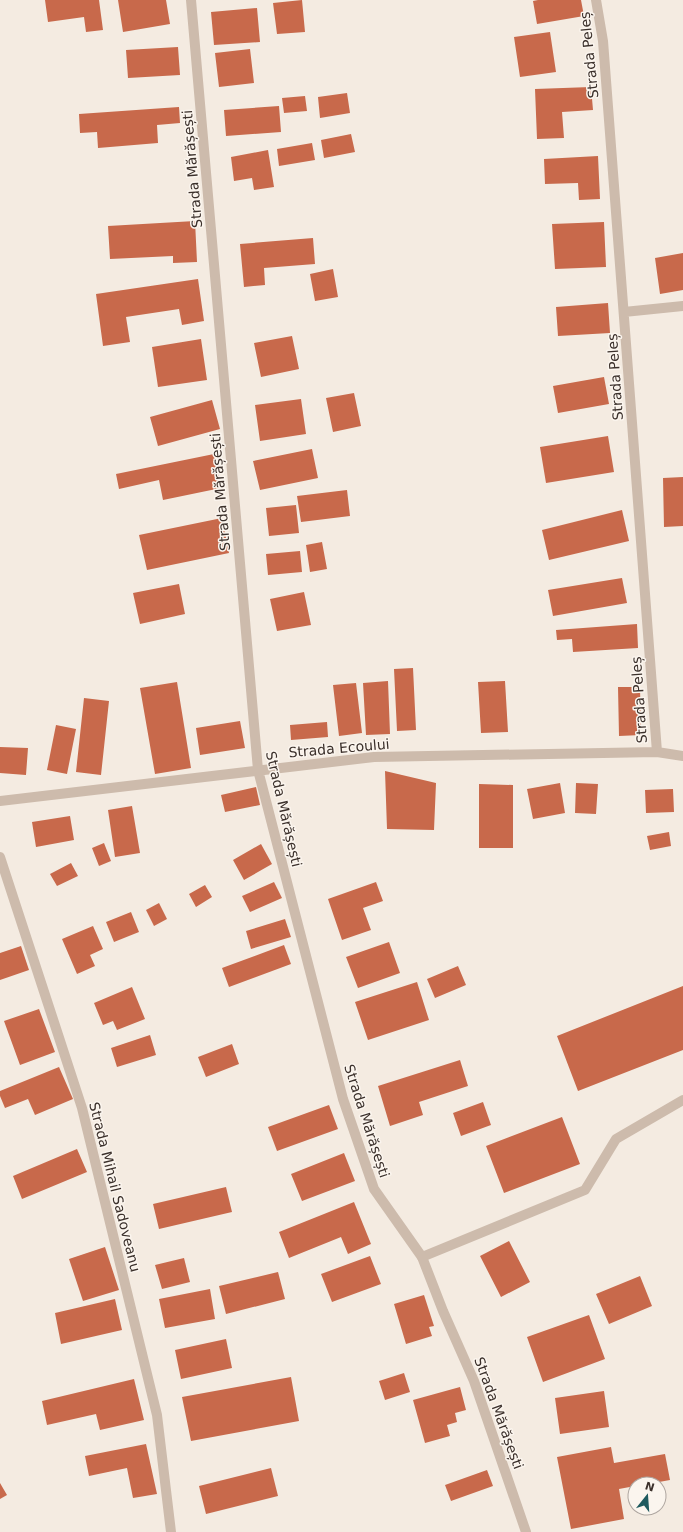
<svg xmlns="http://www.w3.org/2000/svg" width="683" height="1532" font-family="'DejaVu Sans',sans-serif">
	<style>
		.building { fill: #c8694b }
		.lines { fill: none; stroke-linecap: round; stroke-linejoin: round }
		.lane { stroke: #cdbbac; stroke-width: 10 }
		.street { stroke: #cdbbac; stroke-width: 10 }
		.labels { text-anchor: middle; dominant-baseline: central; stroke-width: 3; stroke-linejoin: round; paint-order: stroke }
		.street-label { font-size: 14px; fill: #3b302b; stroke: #fbf5ee }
	</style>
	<rect width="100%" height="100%" fill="#f4ebe1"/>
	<path class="building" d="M 45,0 L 99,0 L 103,30 L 86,32 L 84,17 L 48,22 Z
		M 118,0 L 166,0 L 170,24 L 123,32 Z
		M 302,0 L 305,32 L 277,34 L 273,3 Z
		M 538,0 L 581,0 L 584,16 L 537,24 L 533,1 Z
		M 257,8 L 260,42 L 214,45 L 211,12 Z
		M 550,32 L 556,72 L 520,77 L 514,37 Z
		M 178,47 L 180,75 L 128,78 L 126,50 Z
		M 250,49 L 254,83 L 219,87 L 215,53 Z
		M 591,87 L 593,110 L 562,112 L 564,138 L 537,139 L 535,89 Z
		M 347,93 L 350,113 L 320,118 L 318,97 Z
		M 305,96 L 307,111 L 284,113 L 282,98 Z
		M 279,106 L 281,132 L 226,136 L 224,110 Z
		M 179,107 L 180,123 L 157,125 L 158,143 L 98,148 L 97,132 L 80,133 L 79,114 Z
		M 351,134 L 355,152 L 324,158 L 321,140 Z
		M 312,143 L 315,160 L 279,166 L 277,149 Z
		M 268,150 L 274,187 L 254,190 L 252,178 L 234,181 L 231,157 Z
		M 598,156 L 600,199 L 579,200 L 578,183 L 545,184 L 544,159 Z
		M 195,221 L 197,262 L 173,263 L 173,256 L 110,259 L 108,226 Z
		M 604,222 L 606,267 L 555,269 L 552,224 Z
		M 313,238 L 315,264 L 264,268 L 265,285 L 244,287 L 240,244 Z
		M 683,253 L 683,290 L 660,294 L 655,258 Z
		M 333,269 L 338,297 L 315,301 L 310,274 Z
		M 198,279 L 204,321 L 182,325 L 179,309 L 126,317 L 130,342 L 103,346 L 96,294 Z
		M 608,303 L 610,333 L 558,336 L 556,307 Z
		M 292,336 L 299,369 L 261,377 L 254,343 Z
		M 201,339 L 207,380 L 158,387 L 152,347 Z
		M 604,377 L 609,404 L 558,413 L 553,386 Z
		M 354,393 L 361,426 L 333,432 L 326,398 Z
		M 301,399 L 306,434 L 260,441 L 255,405 Z
		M 212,400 L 220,429 L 158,446 L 150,417 Z
		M 608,436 L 614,472 L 546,483 L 540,447 Z
		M 312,449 L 318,478 L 260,490 L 253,461 Z
		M 214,454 L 221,488 L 163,500 L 159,480 L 119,489 L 116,474 Z
		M 683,477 L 683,526 L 664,527 L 663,478 Z
		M 347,490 L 350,516 L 301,522 L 297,496 Z
		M 296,505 L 299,533 L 269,536 L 266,508 Z
		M 622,510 L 629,541 L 549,560 L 542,530 Z
		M 222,518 L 229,553 L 147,570 L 139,535 Z
		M 322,542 L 327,569 L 310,572 L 306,545 Z
		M 300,551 L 302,572 L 268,575 L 266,554 Z
		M 622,578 L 627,603 L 553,616 L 548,590 Z
		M 179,584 L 185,614 L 140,624 L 133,593 Z
		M 304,592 L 311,625 L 277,631 L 270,599 Z
		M 637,624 L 638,648 L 573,652 L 572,639 L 557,640 L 556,630 Z
		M 413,668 L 416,730 L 397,731 L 394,669 Z
		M 388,681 L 390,734 L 366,735 L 363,683 Z
		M 505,681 L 508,732 L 481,733 L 478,682 Z
		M 177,682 L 191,768 L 155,774 L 140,688 Z
		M 356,683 L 362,733 L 339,736 L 333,685 Z
		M 618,687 L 640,687 L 641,735 L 619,736 Z
		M 84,698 L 109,701 L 101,775 L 76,772 Z
		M 240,721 L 245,748 L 200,755 L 196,728 Z
		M 327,722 L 328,737 L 291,740 L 290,725 Z
		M 56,725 L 76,729 L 67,774 L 47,770 Z
		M 0,747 L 28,748 L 26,775 L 0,773 Z
		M 385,771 L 436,783 L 434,830 L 387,829 Z
		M 560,783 L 565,813 L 533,819 L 527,789 Z
		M 576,783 L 598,784 L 596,814 L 575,813 Z
		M 479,784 L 513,785 L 513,848 L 479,848 Z
		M 256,787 L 260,805 L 225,812 L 221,795 Z
		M 673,789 L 674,812 L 646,813 L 645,790 Z
		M 132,806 L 140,853 L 115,857 L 108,810 Z
		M 70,816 L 74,840 L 36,847 L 32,822 Z
		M 669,832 L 671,846 L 650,850 L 647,836 Z
		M 104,843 L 111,861 L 99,866 L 92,848 Z
		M 261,844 L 272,864 L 244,880 L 233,860 Z
		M 71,863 L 78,876 L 57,886 L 50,874 Z
		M 274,882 L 282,898 L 250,912 L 242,896 Z
		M 376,882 L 383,901 L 363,908 L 371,930 L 342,940 L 328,899 Z
		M 205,885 L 212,897 L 196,907 L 189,894 Z
		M 159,903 L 167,919 L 154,926 L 146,910 Z
		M 131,912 L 139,932 L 114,942 L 106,922 Z
		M 285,919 L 291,937 L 251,949 L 246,931 Z
		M 93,926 L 103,949 L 90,955 L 95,966 L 77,974 L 62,939 Z
		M 389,942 L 400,973 L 358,988 L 346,957 Z
		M 284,945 L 291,964 L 229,987 L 222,968 Z
		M 21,946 L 29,970 L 0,980 L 0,953 Z
		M 458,966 L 466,985 L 435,998 L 427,979 Z
		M 417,982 L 429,1020 L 368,1040 L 355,1002 Z
		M 683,986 L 683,1050 L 578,1091 L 557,1036 Z
		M 132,987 L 145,1019 L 117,1030 L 113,1021 L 103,1025 L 94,1003 Z
		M 39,1009 L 55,1052 L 20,1065 L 4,1021 Z
		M 150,1035 L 156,1055 L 117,1067 L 111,1048 Z
		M 232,1044 L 239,1064 L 206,1077 L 198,1057 Z
		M 460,1060 L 468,1086 L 419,1102 L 423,1115 L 390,1126 L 378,1086 Z
		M 59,1067 L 73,1099 L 35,1115 L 28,1099 L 5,1108 L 0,1096 L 0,1091 Z
		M 483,1102 L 491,1125 L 461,1136 L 453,1113 Z
		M 329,1105 L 338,1129 L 277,1151 L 268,1127 Z
		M 562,1117 L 580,1164 L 504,1193 L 486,1146 Z
		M 77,1149 L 87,1172 L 22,1199 L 13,1176 Z
		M 344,1153 L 355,1181 L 302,1201 L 291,1174 Z
		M 226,1187 L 232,1212 L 159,1229 L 153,1204 Z
		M 354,1202 L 371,1244 L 348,1254 L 341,1237 L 289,1258 L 279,1232 Z
		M 509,1241 L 530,1282 L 501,1297 L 480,1256 Z
		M 105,1247 L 119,1290 L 83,1301 L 69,1259 Z
		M 370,1256 L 381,1284 L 332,1302 L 321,1274 Z
		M 184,1258 L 190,1282 L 162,1289 L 155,1265 Z
		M 278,1272 L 285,1299 L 226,1314 L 219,1286 Z
		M 640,1276 L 652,1306 L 609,1324 L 596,1294 Z
		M 210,1289 L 215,1319 L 165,1328 L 159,1299 Z
		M 424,1295 L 434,1326 L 429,1327 L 432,1336 L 406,1344 L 394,1304 Z
		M 115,1299 L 122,1330 L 61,1344 L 55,1313 Z
		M 589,1315 L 605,1359 L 543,1382 L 527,1337 Z
		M 226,1339 L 232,1368 L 181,1379 L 175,1350 Z
		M 404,1373 L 410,1392 L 385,1400 L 379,1381 Z
		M 291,1377 L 299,1421 L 191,1441 L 182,1397 Z
		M 134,1379 L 144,1420 L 100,1430 L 96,1414 L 47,1425 L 42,1401 Z
		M 460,1387 L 466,1410 L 455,1413 L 457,1422 L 447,1425 L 450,1436 L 425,1443 L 413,1400 Z
		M 604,1391 L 609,1427 L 560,1434 L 555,1398 Z
		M 146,1444 L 157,1494 L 133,1498 L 127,1468 L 89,1476 L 85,1456 Z
		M 611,1447 L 614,1463 L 665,1454 L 670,1480 L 648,1484 L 635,1484 L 635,1486 L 619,1489 L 624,1519 L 571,1529 L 557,1457 Z
		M 271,1468 L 278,1496 L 206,1514 L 199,1486 Z
		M 487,1470 L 493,1486 L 451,1501 L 445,1485 Z
		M 0,1483 L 7,1495 L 0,1499 Z"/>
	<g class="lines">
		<path class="lane" d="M 422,1257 L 585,1190 L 616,1139 L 683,1100"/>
		<path class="street" d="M 191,0 L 258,770 L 343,1099 L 374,1189 L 422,1257 L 443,1311 L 474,1381 L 526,1532
			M 596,0 L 603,41 L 657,752
			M 624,312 L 683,306
			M 0,801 L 374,757 L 657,752 L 683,756
			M 0,857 L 82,1108 L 157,1415 L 171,1532"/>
	</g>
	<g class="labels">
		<g class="street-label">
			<text transform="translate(589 55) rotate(-96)">Strada Peleș</text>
			<text transform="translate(192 169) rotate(-95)">Strada Mărășești</text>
			<text transform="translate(615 377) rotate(-94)">Strada Peleș</text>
			<text transform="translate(220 492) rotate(-95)">Strada Mărășești</text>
			<text transform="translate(639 700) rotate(-94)">Strada Peleș</text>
			<text transform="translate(339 748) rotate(-5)">Strada Ecoului</text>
			<text transform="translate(284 809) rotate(77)">Strada Mărășești</text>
			<text transform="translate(367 1121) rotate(72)">Strada Mărășești</text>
			<text transform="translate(115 1187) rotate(76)">Strada Mihail Sadoveanu</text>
			<text transform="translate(499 1413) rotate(70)">Strada Mărășești</text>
		</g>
	</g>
	<g transform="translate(647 1496) rotate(17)"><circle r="19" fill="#fbf5ee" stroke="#aea6a0"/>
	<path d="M0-3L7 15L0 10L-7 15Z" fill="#1f5a5e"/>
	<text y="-6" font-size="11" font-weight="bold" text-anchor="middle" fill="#3b302b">N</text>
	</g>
</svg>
